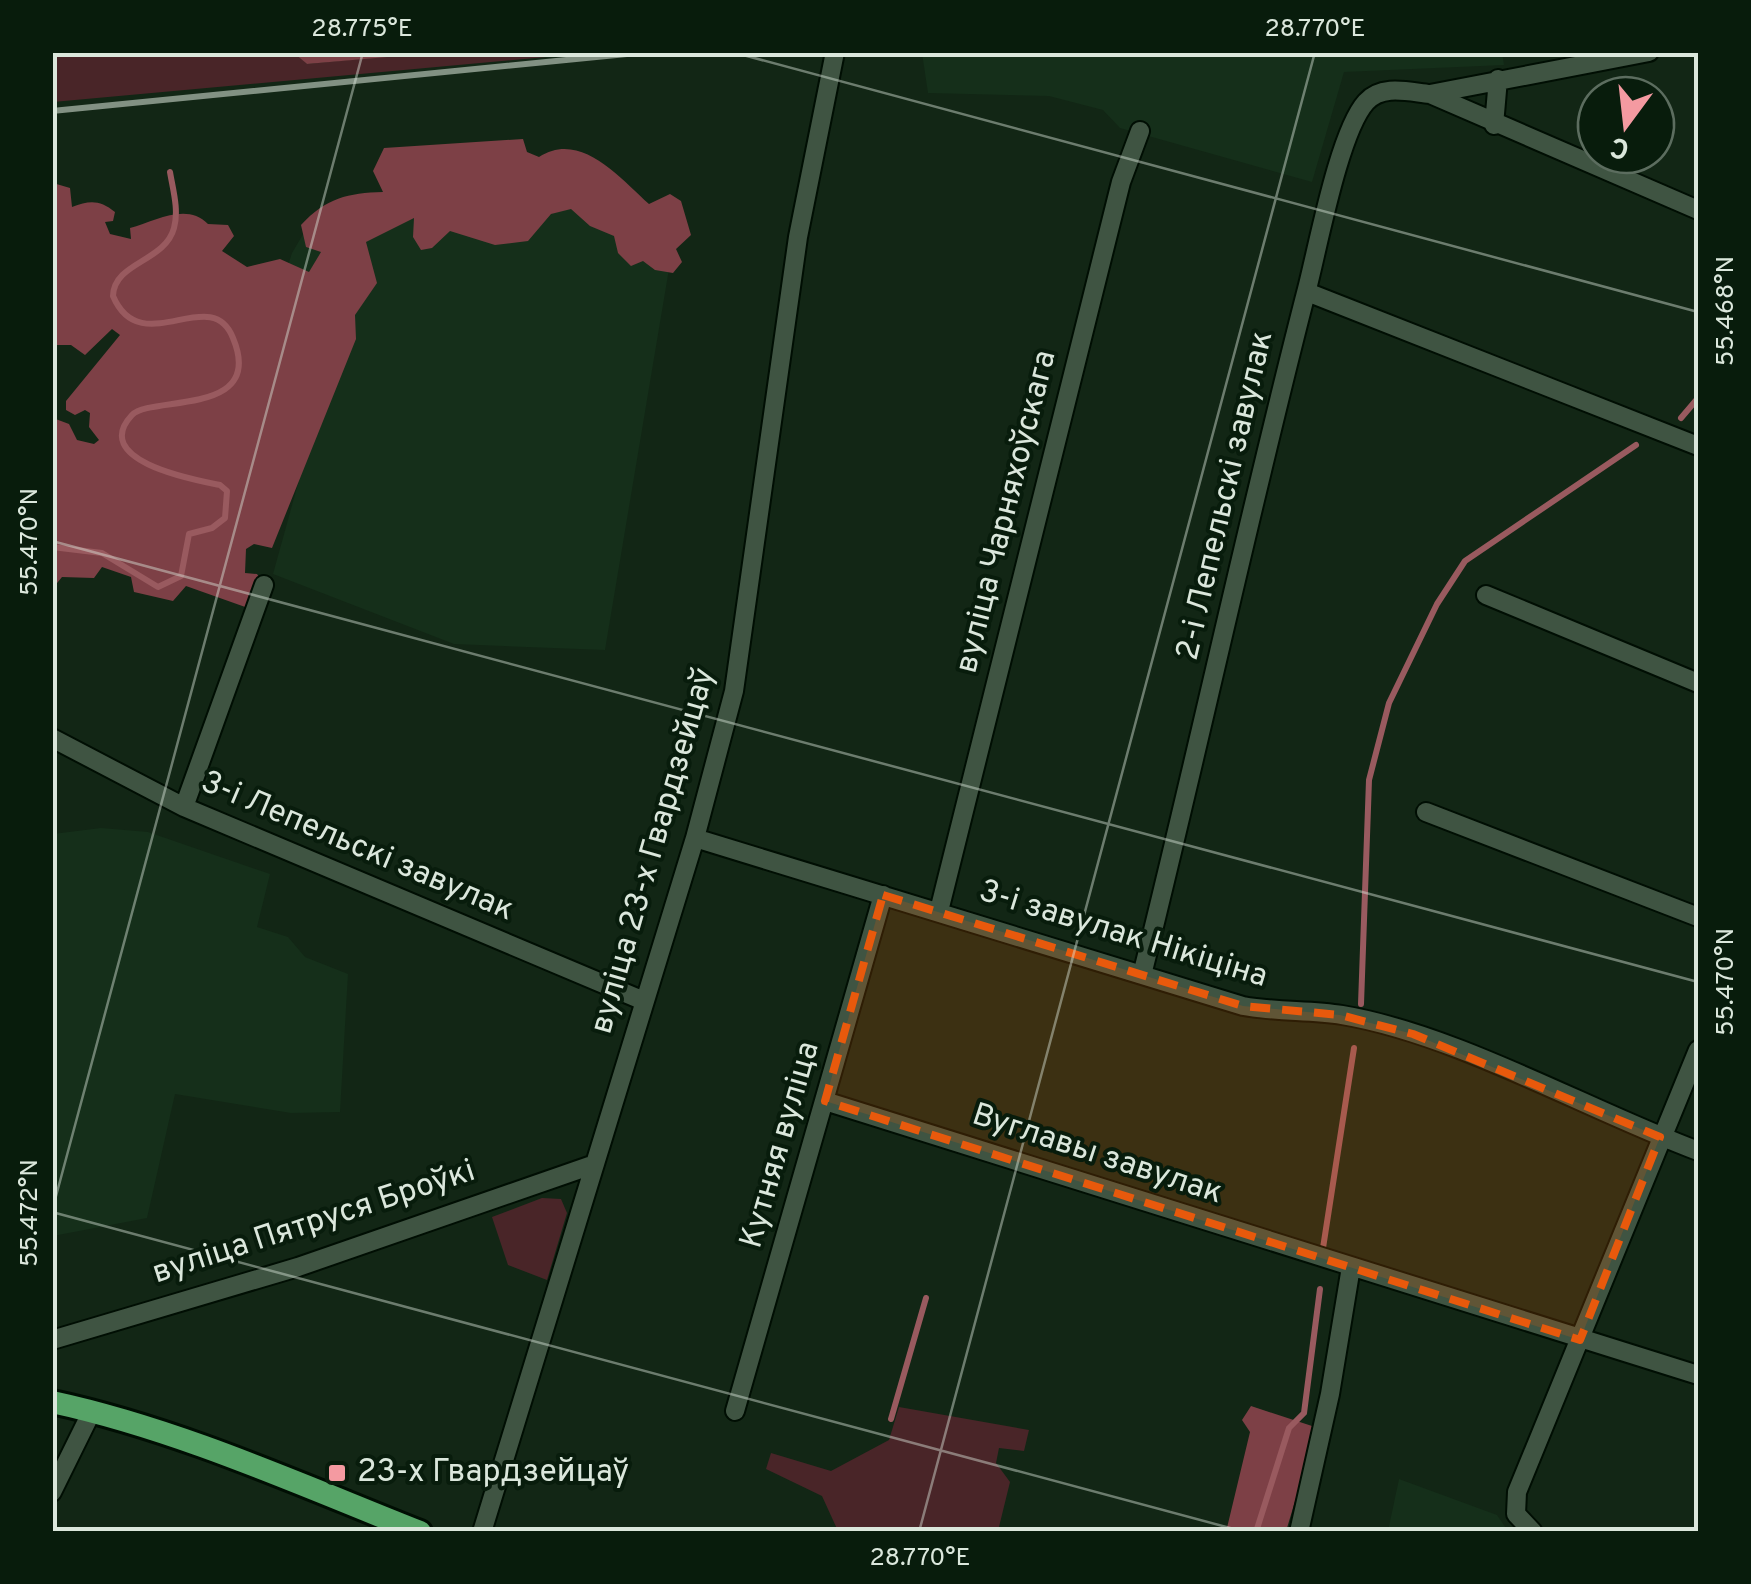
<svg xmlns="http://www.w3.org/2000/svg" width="1751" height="1584" font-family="Overpass,sans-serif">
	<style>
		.built { fill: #152f1a }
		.green { fill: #492528 }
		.forest { fill: #7d4046 }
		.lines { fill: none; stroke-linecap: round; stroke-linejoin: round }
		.stream { stroke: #995a5f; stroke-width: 6 }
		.minor-casing { stroke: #000e03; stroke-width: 22 }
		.major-casing { stroke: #000e03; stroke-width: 28 }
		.minor { stroke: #3f5442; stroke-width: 18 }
		.major { stroke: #56a467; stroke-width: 22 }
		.rail { stroke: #829183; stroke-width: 6 }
		.marked { fill: #e8590c; fill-opacity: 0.2; stroke: #e8590c; stroke-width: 8; stroke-dasharray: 20 12; stroke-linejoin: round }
		.ticks { fill: none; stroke: #dbe7dc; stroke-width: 2.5; stroke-opacity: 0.45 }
		.poi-dot { fill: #f49aa1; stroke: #081c0c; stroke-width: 4 }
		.labels { text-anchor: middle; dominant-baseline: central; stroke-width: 8; stroke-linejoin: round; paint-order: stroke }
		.street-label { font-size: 32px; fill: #dbe7dc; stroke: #081c0c }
		.poi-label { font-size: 32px; fill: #dbe7dc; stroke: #081c0c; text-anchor: start }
		.neatline { fill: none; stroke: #dbe7dc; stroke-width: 4 }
		.ticks-label { font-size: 25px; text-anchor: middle; fill: #dbe7dc }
	</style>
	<rect width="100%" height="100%" fill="#122615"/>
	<path class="built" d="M 1502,52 L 1504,65 L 1344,72 L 1312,182 L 1120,128 L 1103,110 L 1049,96 L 928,93 L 922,53 Z
		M 615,203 L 669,269 L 605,650 L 454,644 L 273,574 L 348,303 L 281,287 L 292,253 L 315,214 Z
		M 101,828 L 148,832 L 270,874 L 257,927 L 288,937 L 305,957 L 348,974 L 340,1112 L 291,1113 L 175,1094 L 147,1218 L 53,1236 L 53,834 Z
		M 1399,1479 L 1497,1515 L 1508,1531 L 1388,1531 Z"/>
	<path class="green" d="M 294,52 L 307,64 L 433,52 L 590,53 L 53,102 L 52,53 Z
		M 542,1198 L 561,1199 L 567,1213 L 547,1280 L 508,1265 L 492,1217 Z
		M 899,1407 L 1029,1430 L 1024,1451 L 999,1448 L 996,1463 L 1010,1482 L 998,1531 L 838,1531 L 822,1496 L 766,1469 L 771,1453 L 831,1471 L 889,1440 Z"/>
	<path class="forest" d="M 294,53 L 433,53 L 307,64 Z
		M 523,139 L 527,152 L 539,157 C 580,130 619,177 649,204 L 670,194 L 681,201 L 691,235 L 676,249 L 682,262 L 673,273 L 655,270 L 643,261 L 631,266 L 618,253 L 614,236 L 590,226 L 571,209 L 551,214 L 528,241 L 495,245 L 450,231 L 432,248 L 421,250 L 413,237 L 414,218 L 366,242 L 377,283 L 355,315 L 356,339 L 272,548 L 254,544 L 246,549 L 245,573 L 257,574 L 262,582 L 248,608 L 186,586 L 173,601 L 134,592 L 131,577 L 102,567 L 94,578 L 62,577 L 53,588 L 53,418 L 69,424 L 77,440 L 94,444 L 99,440 L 89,427 L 90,413 L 85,410 L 75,415 L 66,410 L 66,401 L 120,335 L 112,329 L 85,355 L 71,345 L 53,345 L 53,183 L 70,188 L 72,207 C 90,200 100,200 115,212 L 113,221 L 105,222 L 110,234 L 131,239 L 130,228 C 155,221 187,202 208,224 L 228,225 L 234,236 L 222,251 L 247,267 L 280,259 L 309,272 L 321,252 L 306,247 L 301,225 C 326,198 348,193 383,192 L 373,171 L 384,148 Z
		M 1251,1406 L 1312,1426 L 1313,1441 L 1287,1528 L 1226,1532 L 1250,1432 L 1242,1420 Z"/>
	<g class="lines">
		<path class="stream" d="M 1681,418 L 1698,398
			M 52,547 L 102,553 L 158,587 L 181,576 L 189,534 L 212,528 L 225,518 L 227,491 L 220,485 C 195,480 89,461 132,415 C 151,395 266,417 233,338 C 211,282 141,362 113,296 C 114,262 165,262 174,228 C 179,210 173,190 170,172
			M 1361,1004 L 1369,780 L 1389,703 L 1437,604 L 1465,561 L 1636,445
			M 1323,1248 L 1354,1048
			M 891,1419 L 926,1298
			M 1256,1532 L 1289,1428 L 1304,1413 L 1320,1289"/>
		<defs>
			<path id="minor" d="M 1430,94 L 1649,52
				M 1494,125 L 1498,79
				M 1307,292 L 1698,446
				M 1486,595 L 1698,683
				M 52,738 L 184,807 L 644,1001
				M 184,807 L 264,585
				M 1426,812 L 1698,917
				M 695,838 L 1243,1006 C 1276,1012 1310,1010 1342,1015 C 1456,1034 1588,1110 1698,1151
				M 939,911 L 1121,182 L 1140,131
				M 1142,975 C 1199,747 1248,517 1307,289 C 1318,247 1339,132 1366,102 C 1382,84 1409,92 1430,94 L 1698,210
				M 825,1101 L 1698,1375
				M 52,1340 L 298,1267 L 595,1164
				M 735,1411 L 883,895
				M 52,1492 L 92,1411
				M 482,1532 L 695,838 L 734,691 L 798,237 L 835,52
				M 1299,1532 L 1330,1394 L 1351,1267
				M 1533,1532 L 1516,1514 L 1517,1492 L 1698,1050"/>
			<path id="major" d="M 52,1402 C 178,1429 301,1485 420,1532"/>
		</defs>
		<use href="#minor" class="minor-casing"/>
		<use href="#major" class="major-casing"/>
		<use href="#minor" class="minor"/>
		<use href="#major" class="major"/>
		<path class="rail" d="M 52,111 L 647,52"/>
	</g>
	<path class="marked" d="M 883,895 L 1243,1006 L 1340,1015 L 1413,1034 L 1660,1137 L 1580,1340 L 825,1101 Z"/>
	<path class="ticks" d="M 732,52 L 1698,312M 52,541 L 1698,982M 52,1211 L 363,52M 52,1212 L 1245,1532M 919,1532 L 1315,52"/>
	<rect class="poi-dot" x="327" y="1463" width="20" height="20" rx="5"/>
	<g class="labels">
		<g class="street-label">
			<text transform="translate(1226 496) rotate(-77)">2-і Лепельскі завулак</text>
			<text transform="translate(1007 512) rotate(-76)">вуліца Чарняхоўскага</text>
			<text transform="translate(357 847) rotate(23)">3-і Лепельскі завулак</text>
			<text transform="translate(654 851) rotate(-74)">вуліца 23-х Гвардзейцаў</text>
			<text transform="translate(1123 935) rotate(17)">3-і завулак Нікіціна</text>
			<text transform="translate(781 1145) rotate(-74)">Кутняя вуліца</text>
			<text transform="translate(1097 1155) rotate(18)">Вуглавы завулак</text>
			<text transform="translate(314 1223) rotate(-18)">вуліца Пятруся Броўкі</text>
		</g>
		<g class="poi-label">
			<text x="357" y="1473">23-х Гвардзейцаў</text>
		</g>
	</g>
	<rect width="1751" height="1584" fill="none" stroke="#081c0c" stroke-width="110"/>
	<g transform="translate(1626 125) rotate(195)"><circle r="48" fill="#081c0c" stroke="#5c6d5f" stroke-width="2.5"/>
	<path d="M0-8L18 38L0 25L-18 38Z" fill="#f49aa1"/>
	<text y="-15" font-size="28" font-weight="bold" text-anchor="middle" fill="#dbe7dc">С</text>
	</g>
	<rect x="55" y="55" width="1641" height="1474" class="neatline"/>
	<g class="ticks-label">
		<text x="362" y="36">28.775°E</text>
		<text x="1315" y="36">28.770°E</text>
		<text transform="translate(1724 311) rotate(-90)" y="9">55.468°N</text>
		<text transform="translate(28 542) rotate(-90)" y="9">55.470°N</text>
		<text transform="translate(1724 982) rotate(-90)" y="9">55.470°N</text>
		<text transform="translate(28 1213) rotate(-90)" y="9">55.472°N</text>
		<text x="920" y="1565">28.770°E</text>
	</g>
</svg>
